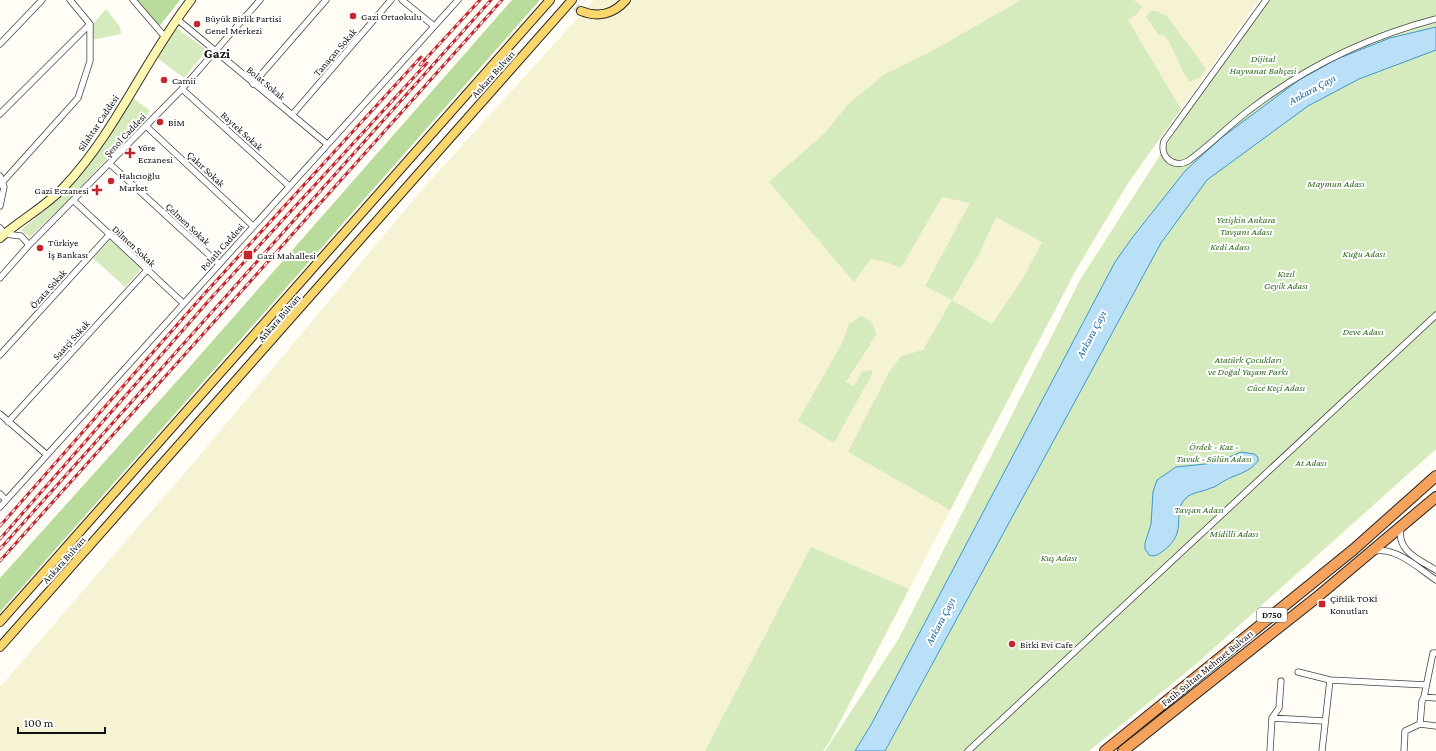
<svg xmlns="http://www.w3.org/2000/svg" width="1436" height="751" font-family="'Crimson Pro',serif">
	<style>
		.farmland { fill: #f6f3d4 }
		.green { fill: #d5ebbd; fill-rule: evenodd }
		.forest { fill: #b9dc9c }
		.water { fill: #b9e0f7; stroke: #3f96cf }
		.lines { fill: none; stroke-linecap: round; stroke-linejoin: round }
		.primary-tunnel { stroke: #dbdad3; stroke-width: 8; stroke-dasharray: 8 4; stroke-linecap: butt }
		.street-casing { stroke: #444; stroke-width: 7 }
		.secondary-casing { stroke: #333; stroke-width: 10 }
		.primary-casing { stroke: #222; stroke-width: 10 }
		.highway-casing { stroke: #222; stroke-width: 12 }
		.street { stroke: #fff; stroke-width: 5.5 }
		.secondary { stroke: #fff6b0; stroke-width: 8 }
		.primary { stroke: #f9d66b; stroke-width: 8 }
		.highway { stroke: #f5a25d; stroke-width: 10 }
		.rail-casing { stroke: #c4262e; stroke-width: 3 }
		.rail { stroke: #fff; stroke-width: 1.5; stroke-dasharray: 4.5; stroke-linecap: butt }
		.poi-dot { fill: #c4262e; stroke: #fff; stroke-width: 1.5 }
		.labels { text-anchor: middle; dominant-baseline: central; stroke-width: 4; stroke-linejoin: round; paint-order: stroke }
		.shield { fill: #fff; stroke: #585858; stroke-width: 1 }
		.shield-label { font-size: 9px; font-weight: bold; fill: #111 }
		.poi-label { font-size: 10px; fill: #111; stroke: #fff; text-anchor: start }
		.street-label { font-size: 10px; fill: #111; stroke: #fff }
		.park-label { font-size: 10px; font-style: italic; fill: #2f6b1f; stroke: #fff }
		.water-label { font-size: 11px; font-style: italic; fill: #1768a6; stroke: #fff }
		.district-label { font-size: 14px; font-weight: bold; fill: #111; stroke: #fff }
	</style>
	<rect width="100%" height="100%" fill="#fffdf5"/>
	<path class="farmland" d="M 594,0 L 1259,0 L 1128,183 L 1077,268 L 831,739 L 823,751 L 0,751 L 0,687 L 200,455 L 421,191 Z"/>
	<path class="green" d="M 1021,0 L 1134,0 L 1142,6 L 1137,14 L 1128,20 L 1181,109 L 1128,183 L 1077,268 L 950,510 L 848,452 L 889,372 L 896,363 L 901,356 L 923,350 L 952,300 L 925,286 L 970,203 L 942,197 L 901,268 L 886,262 L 871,259 L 854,282 L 769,182 L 826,132 L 848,104 L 885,74 L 932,51 ZM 996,217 L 1042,242 L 1022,280 L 992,324 L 952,300 L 979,254 Z
		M 1265,0 L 1436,0 L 1436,449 L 1195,665 L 1089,751 L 825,751 L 898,640 L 1080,280 L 1212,74 Z
		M 106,9 L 120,27 L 121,34 L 92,40 L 92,25 Z
		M 1151,11 L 1157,11 L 1167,16 L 1206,69 L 1200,77 L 1190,82 C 1178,67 1176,50 1164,35 L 1158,35 L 1146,16 Z
		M 175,27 L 207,50 L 184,78 L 156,57 Z
		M 133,98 L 150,111 L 71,198 L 30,237 L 21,230 C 35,218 50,207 63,194 C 91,166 112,132 133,98 Z
		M 110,240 L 142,268 L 125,287 L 93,258 Z
		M 861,316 C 871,320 875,324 876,335 L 846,382 L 854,386 L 862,372 L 872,370 L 872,374 L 834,443 L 798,421 L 842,343 L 849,324 Z
		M 811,547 L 909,589 L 831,739 L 823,751 L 705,751 Z"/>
	<path class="forest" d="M 133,0 L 180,0 L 158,28 Z
		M 512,0 L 540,0 L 0,612 L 0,578 L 187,370 Z"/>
	<path class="water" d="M 1436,27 L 1436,50 L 1359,79 L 1308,106 L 1207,180 L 1161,243 L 885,751 L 855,751 L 872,723 L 1115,262 L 1132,238 L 1185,171 L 1221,138 L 1299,80 L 1337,59 L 1390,38 Z
		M 1241,452 L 1254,454 L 1258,457 L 1258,461 C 1249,473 1236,474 1224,481 C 1220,483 1216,487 1211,488 C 1203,492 1192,492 1186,498 C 1170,514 1190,531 1163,551 C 1158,555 1155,557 1149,555 L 1145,549 L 1145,543 L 1151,524 L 1153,492 L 1157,480 L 1176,467 L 1215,463 Z"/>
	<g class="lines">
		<path class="primary-tunnel" d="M 566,0 L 581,11"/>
		<defs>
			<path id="street" d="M 133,0 L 165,37
				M 402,0 L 434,26
				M 1266,0 L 1164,141 C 1159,157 1174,169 1188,161 C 1212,144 1232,122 1256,105 C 1310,65 1371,36 1436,19
				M 177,19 L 327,144
				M 0,44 L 42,0
				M 253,84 L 326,0
				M 182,89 L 289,186
				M 0,114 L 90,24
				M 292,115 L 391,0
				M 146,126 L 253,226
				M 110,164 L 219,264
				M 0,176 L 4,187 L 0,206
				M 0,185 L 78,98 L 90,61 L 90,24 L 70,0
				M 74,201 L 183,303
				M 0,228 L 5,234 L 21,236 L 29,245
				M 0,278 L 29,245 L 182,89 L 260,0
				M 0,355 L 109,235
				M 0,414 L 46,454
				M 8,422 L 147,270
				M 0,494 L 6,500
				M 0,507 L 458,0
				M 1401,528 C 1396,551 1420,560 1436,570
				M 1374,551 C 1397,547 1418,568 1436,580
				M 1298,672 L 1330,680 L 1426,685
				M 1424,697 L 1436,698
				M 1272,718 L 1279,708 L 1281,681
				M 1420,724 L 1422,701 L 1424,697 L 1433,653 L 1436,653
				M 968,751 L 1436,315
				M 1270,751 L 1272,718 L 1324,721
				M 1322,751 L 1330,680
				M 1404,751 L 1405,731 L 1420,724 L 1436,726"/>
			<path id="secondary" d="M 0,238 C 20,220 45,207 64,187 C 116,132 145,59 191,0"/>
			<path id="primary" d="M 581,11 C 598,18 614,14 626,0
				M 0,622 L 550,0
				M 0,647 L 572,0"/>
			<path id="highway" d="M 1105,751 L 1353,550 L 1436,476
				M 1123,751 L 1316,598 L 1436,497"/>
		</defs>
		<use href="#street" class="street-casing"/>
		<use href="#secondary" class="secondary-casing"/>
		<use href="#primary" class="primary-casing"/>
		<use href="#highway" class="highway-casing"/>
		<use href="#street" class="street"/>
		<use href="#secondary" class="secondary"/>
		<use href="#primary" class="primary"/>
		<use href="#highway" class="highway"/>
		<defs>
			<path id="rail" d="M 420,65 L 480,0
				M 0,526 L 206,292 L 421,57
				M 0,539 L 212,297 L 427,63
				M 0,549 L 491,0
				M 0,561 L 502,0"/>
		</defs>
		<use href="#rail" class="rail-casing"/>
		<use href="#rail" class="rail"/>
	</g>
	<g class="poi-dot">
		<circle cx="353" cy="16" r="4"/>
		<circle cx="197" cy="24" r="4"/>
		<circle cx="164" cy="80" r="4"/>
		<circle cx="160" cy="122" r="4"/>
		<path d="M128 147h4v4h4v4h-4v4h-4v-4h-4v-4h4z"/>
		<circle cx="111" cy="181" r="4"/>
		<path d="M95 184h4v4h4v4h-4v4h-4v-4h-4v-4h4z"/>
		<circle cx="40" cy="248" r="4"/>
		<rect x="243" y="250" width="10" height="10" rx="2"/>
		<rect x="1318" y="600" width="8" height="8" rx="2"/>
		<circle cx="1012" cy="644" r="4"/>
	</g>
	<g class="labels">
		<rect class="shield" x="1257" y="608" width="30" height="14" rx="3"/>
		<g class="shield-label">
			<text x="1272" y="615">D750</text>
		</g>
		<g class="poi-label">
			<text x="361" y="16">Gazi Ortaokulu</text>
			<text x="205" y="18">Büyük Birlik Partisi<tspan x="205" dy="12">Genel Merkezi</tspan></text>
			<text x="172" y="80">Camii</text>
			<text x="168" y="122">BİM</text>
			<text x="138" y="147">Yöre<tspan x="138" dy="12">Eczanesi</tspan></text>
			<text x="119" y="175">Halıcıoğlu<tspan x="119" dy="12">Market</tspan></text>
			<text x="89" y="190" text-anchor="end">Gazi Eczanesi</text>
			<text x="48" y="242">Türkiye<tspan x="48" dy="12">İş Bankası</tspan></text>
			<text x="257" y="255">Gazi Mahallesi</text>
			<text x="1330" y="598">Çiftlik TOKİ<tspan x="1330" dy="12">Konutları</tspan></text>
			<text x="1020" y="644">Bitki Evi Cafe</text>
		</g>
		<g class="street-label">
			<text transform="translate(335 52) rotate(-49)">Tanaçan Sokak</text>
			<text transform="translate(493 74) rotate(-48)">Ankara Bulvarı</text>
			<text transform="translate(266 83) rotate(40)">Bolat Sokak</text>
			<text transform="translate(98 123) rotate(-56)">Silahtar Caddesi</text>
			<text transform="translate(242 131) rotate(42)">Baytek Sokak</text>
			<text transform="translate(125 135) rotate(-47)">Şenol Caddesi</text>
			<text transform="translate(206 169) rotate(43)">Çakır Sokak</text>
			<text transform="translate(188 224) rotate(43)">Çelmen Sokak</text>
			<text transform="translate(134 246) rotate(43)">Dilmen Sokak</text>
			<text transform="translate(222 247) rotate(-48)">Polatlı Caddesi</text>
			<text transform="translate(48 289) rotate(-48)">Özata Sokak</text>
			<text transform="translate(279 318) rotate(-49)">Ankara Bulvarı</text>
			<text transform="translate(71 340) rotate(-48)">Saatçi Sokak</text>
			<text transform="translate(64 560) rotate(-48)">Ankara Bulvarı</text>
			<text transform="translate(1207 668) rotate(-39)">Fatih Sultan Mehmet Bulvarı</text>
		</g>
		<g class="park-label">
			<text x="1263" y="58">Dijital<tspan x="1263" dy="12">Hayvanat Bahçesi</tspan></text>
			<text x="1336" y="183">Maymun Adası</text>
			<text x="1246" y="219">Yetişkin Ankara<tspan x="1246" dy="12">Tavşanı Adası</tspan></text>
			<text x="1230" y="246">Kedi Adası</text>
			<text x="1364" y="253">Kuğu Adası</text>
			<text x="1286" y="273">Kızıl<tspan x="1286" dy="12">Geyik Adası</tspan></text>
			<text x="1363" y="331">Deve Adası</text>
			<text x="1248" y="359">Atatürk Çocukları<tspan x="1248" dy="12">ve Doğal Yaşam Parkı</tspan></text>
			<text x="1276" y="387">Cüce Keçi Adası</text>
			<text x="1214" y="446">Ördek - Kaz -<tspan x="1214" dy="12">Tavuk - Sülün Adası</tspan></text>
			<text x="1311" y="462">At Adası</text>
			<text x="1199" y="509">Tavşan Adası</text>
			<text x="1234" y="533">Midilli Adası</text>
			<text x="1059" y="557">Kuş Adası</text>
		</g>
		<g class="water-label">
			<text transform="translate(1312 89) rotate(-29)">Ankara Çayı</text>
			<text transform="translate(1091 334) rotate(-62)">Ankara Çayı</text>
			<text transform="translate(940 621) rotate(-62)">Ankara Çayı</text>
		</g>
		<g class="district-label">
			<text x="217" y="53">Gazi</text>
		</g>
	</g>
	<path d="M18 727v6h87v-6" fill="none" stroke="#111111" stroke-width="2"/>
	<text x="24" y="727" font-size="12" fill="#111111" stroke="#ffffff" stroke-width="3" paint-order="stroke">100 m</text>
</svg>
